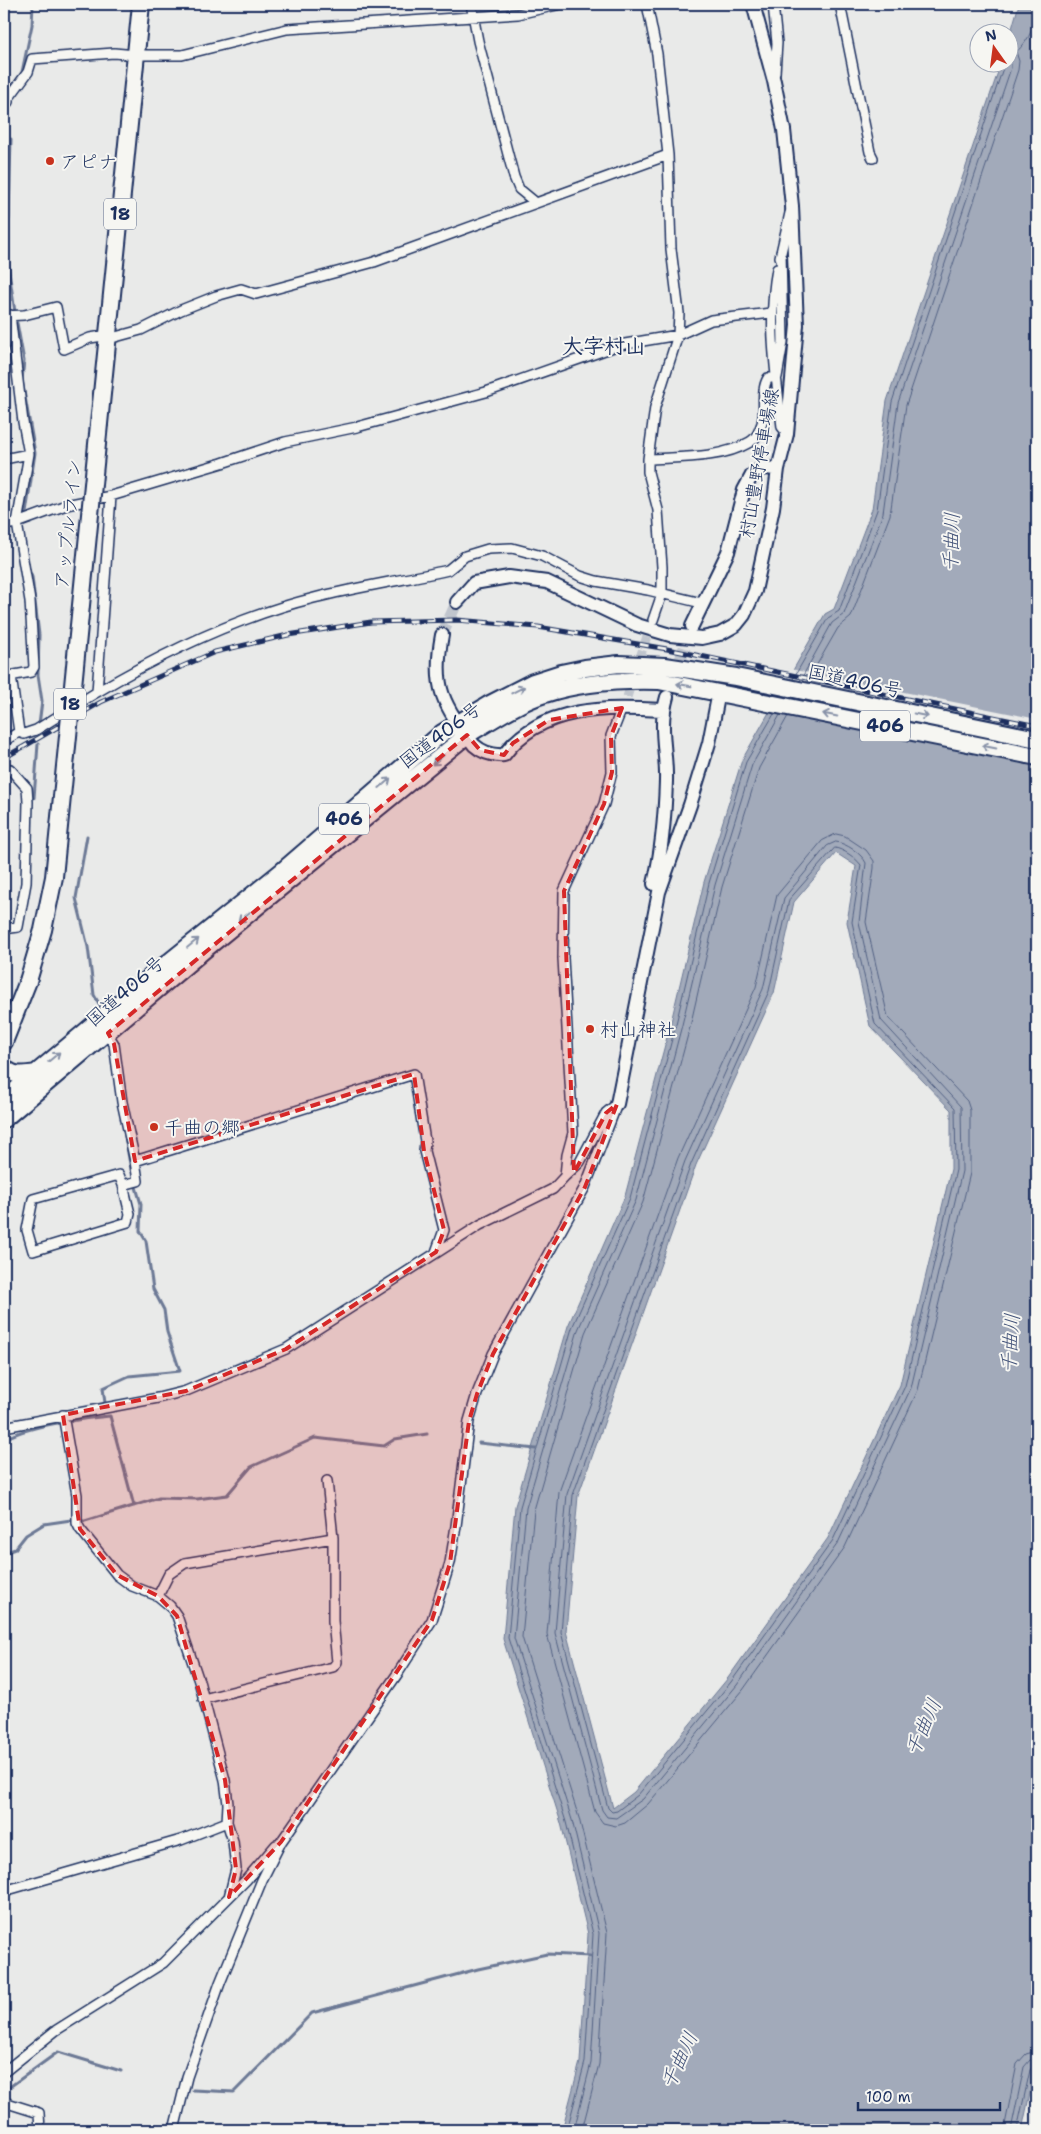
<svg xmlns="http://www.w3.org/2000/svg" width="1041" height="2134" font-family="'Shantell Sans','Klee One',sans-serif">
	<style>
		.water { fill: #a2aaba; stroke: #6c7995; fill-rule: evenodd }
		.pier { fill: #e9eae9 }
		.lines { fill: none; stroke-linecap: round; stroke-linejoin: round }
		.shore { stroke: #516083; stroke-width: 1 }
		.stream { stroke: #6c7995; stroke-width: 3 }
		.street-tunnel { stroke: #c0c5cd; stroke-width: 9; stroke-dasharray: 9 4.5; stroke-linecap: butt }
		.secondary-tunnel { stroke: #c0c5cd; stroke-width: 12; stroke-dasharray: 12 6; stroke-linecap: butt }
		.street-casing { stroke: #1b2f5e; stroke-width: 12 }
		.secondary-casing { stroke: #1b2f5e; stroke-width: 16 }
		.highway-casing { stroke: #1b2f5e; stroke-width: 20 }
		.street { stroke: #f6f6f2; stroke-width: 9 }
		.secondary { stroke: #f6f6f2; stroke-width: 12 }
		.highway { stroke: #f6f6f2; stroke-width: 16 }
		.rail-casing { stroke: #1b2f5e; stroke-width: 5 }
		.rail { stroke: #f6f6f2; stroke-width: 3; stroke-dasharray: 9; stroke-linecap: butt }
		.highway-bridge-casing { stroke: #1b2f5e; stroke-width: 20; stroke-linecap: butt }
		.highway-bridge { stroke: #f6f6f2; stroke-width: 16 }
		.oneway { stroke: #8892a8 }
		.marked { fill: #d62828; fill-opacity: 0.2; stroke: #d62828; stroke-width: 4; stroke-dasharray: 10 6; stroke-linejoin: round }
		.poi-dot { fill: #c8321e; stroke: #f6f6f2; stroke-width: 2 }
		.labels { text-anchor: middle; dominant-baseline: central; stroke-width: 4; stroke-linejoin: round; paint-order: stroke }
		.shield { fill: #f6f6f2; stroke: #5d6b8a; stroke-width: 1 }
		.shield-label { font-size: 18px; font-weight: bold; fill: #1b2f5e }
		.poi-label { font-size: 19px; fill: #1b2f5e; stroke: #f6f6f2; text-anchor: start }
		.street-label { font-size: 19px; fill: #1b2f5e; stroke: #f6f6f2 }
		.water-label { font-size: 20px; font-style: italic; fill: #44547a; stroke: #f6f6f2 }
		.quarter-label { font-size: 21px; font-weight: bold; fill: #1b2f5e; stroke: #f6f6f2 }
	</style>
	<rect width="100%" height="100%" fill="#e9eae9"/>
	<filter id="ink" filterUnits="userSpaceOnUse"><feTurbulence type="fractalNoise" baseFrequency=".02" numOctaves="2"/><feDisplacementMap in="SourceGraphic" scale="10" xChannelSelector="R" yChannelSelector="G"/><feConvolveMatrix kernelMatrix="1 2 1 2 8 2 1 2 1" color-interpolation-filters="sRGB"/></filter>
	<g filter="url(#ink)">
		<path class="water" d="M 1019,4 L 1037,4 L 1037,2060 L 1022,2130 L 562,2130 L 580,2062 L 588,1934 L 561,1823 L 503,1639 L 515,1506 L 568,1326 L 625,1196 L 671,1022 L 704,882 L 742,760 L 825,614 L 834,609 L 872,509 L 887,401 L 1001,63 L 1008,62 L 1009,39 ZM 836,853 L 856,866 L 847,922 L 870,1026 L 951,1110 L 951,1169 L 900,1385 L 828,1538 L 728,1678 L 634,1792 L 613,1808 L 566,1631 L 578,1496 L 696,1165 L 774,993 L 794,902 Z"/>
		<path class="pier" d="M 790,669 L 1037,719 L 1037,767 L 766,712 Z"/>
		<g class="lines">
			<path class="shore" d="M 793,679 L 828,618 L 839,611 L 877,510 L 892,402 L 1005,62
				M 800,681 L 832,623 L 844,614 L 883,513 L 898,403 L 1011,68 L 1011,61 L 1008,56
				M 807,682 L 838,628 L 851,617 L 890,515 L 906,405 L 1018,70 L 1019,61 L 1016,52 C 1030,41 1036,22 1037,4
				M 836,834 L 845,836 L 866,850 L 874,861 L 874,868 L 866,922 L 888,1017 L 967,1101 L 970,1110 L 970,1173 L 918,1390 L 845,1547 L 743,1690 L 648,1804 L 625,1823 L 616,1826 L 603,1823 L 595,1812 L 547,1634 L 559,1492 L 678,1158 L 756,987 L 777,895 L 822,841 Z
				M 836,842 C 846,843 862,854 866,863 L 859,922 L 881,1020 L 961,1107 L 962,1171 L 911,1388 L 838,1543 L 737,1685 L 643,1799 L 616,1818 L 607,1817 L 602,1810 L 555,1633 L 567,1494 L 685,1161 L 763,989 L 784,898 L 827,846 Z
				M 835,848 C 843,849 856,858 861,865 L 852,922 L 875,1024 L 955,1108 L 956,1170 L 905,1386 L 833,1540 L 731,1682 L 638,1795 L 617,1811 L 612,1812 L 608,1808 L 561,1632 L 573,1495 L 691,1164 L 769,991 L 789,900 Z
				M 567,2130 L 585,2062 L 593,1934 L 566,1822 L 508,1638 L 520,1507 L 572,1328 L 630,1198 L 676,1024 L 709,883 L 746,762 L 774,714
				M 574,2130 L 591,2063 L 599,1933 L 572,1820 L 514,1638 L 526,1508 L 578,1330 L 636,1200 L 682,1025 L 715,885 L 752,765 L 780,715
				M 582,2130 L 599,2064 L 607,1933 L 579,1818 L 522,1637 L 534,1510 L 585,1333 L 643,1202 L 690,1027 L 722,887 L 759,768 L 788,716
				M 1004,2130 L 1017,2064 L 1026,2054 L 1037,2051
				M 1011,2130 L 1024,2067 L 1030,2060 L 1037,2059
				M 1017,2130 L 1030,2070 L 1033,2066 L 1037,2065"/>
			<path class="stream" d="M 4,98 L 22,72 L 32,25 L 33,4
				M 11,139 L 9,217 L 5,244 L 15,312
				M 17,323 L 24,361 L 22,380 L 35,453 L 26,513
				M 28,568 L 32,577 L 39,635 L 38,675 L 42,701 L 39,725
				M 34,798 L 38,744
				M 87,836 L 76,898 L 88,947 L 94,995 L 101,1007
				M 125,1136 L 131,1170
				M 105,1403 L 103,1388 L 129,1376 L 180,1371 L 167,1332 L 164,1310 L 153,1289 L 146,1241 L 140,1231 L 141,1204 L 136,1187
				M 4,1440 C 24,1426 84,1418 110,1416 L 134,1506
				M 479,1443 L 536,1449
				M 4,1553 L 15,1549 L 26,1535 L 44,1524 L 71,1520 L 85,1521 L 159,1498 L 197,1499 L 227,1495 L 251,1467 L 315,1438 L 384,1446 L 395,1439 L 427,1434
				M 193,2090 L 234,2092 L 312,2013 L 478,1969 L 547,1954 L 590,1956
				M 4,2091 L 58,2052 L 121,2071"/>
			<path class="street-tunnel" d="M 627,697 L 651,624"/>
			<path class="secondary-tunnel" d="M 442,635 L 457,602
				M 675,676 L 691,629"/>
			<defs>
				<path id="street" d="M 471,4 L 478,41 L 514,177 L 519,189 L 536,203
					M 647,4 L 657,54 L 668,155 L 671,249 L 679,313 L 678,335 L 655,407 L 648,459 L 648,472 L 658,510 L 662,567 L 662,594 L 653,620
					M 773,4 L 777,43 L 775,73
					M 840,4 L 870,152 L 873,158
					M 8,102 L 8,99 L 28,72 L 32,59 L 114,53 L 136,55 L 182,55 L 287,29 L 518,14 L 561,4
					M 780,257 L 790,213
					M 777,269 C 767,322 776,374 782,427 L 786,432
					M 4,316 L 24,315 L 56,307 L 64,349 L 90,338 L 109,335
					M 108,339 L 141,330 L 181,310 L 216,296 L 241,289 L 256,294 L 374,262 L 668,155
					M 4,459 L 29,454
					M 648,459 C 680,457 721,459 750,442 C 757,438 759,431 762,423 C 766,409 760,391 768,378 L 777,377 L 783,342 L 781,252
					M 4,525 L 17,523 L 66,505 L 111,496 L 222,463 L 285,442 L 357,427 L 486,392 L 619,345 L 678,335 L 711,320 L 771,313
					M 11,676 L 19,732
					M 4,677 L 31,672 L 34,667 L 30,601 L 17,523 L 29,454 L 23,422 L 10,315
					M 97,692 C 165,652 237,617 314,598 C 358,587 404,580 448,570 L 465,556 L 488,549 L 512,548 L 542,556 L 580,576 L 596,581 L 648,590 L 702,603
					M 4,741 L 19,732 L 24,734 L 36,730 L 97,692 L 111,496
					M 4,772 L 10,769 L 27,788 L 28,802 L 26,883 L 18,927 L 4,929
					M 106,1031 L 114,1044 L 122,1102 L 135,1161 L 414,1074 L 425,1141 L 424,1151 L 444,1230 L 436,1252
					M 617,1104 L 606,1113 L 580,1162 L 565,1176 L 567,1155 L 573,1133 L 563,958 L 564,891 L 604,804 L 612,772 L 611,736 L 622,708
					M 123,1185 L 119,1175 L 33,1199 L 27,1230 L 33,1251 L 128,1222 L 130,1214 L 123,1185 L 138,1181 L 135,1161
					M 63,1415 L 77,1495 L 77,1523 L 80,1529 L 117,1575 L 132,1586 L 158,1596 L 170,1606 L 177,1616 L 199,1681 L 225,1780 L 228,1804 L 227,1822 L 233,1841 L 236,1869 L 229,1897
					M 4,1427 L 158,1398 L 186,1391 L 286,1349 L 480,1225 L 553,1189 L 565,1176
					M 158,1596 L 169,1574 L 185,1563 L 333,1538
					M 203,1699 L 333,1667 L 337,1662 L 333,1621 L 333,1538 L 327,1481
					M 4,1891 L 181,1840 L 227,1822
					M 4,2072 L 55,2031 L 163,1963 L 246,1880 L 276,1845
					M 4,2102 L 39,2113 L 40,2130
					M 174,2130 L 187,2077 L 220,1983 L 262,1880 L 281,1842 L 398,1673 L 432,1620 L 450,1563 L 456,1526 L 469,1421 L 477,1394 L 493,1354 L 585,1187 L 617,1104"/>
				<path id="secondary" d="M 457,602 L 474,583 L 509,577 L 547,582 L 637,625 L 670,635 L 702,638 L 720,634 L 736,625 L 744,615 L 755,591 L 773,508 L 778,469 L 787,434 L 797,325 L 792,206 L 784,130 L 774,81 L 753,4
					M 692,626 L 728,552 L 744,490 L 752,475 L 762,468 L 778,469
					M 442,635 C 432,688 443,704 474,745 C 483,753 492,756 504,755 C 540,705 608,707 663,710
					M 654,884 C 662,851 665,815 666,781 C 667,751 658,728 667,697
					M 617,1104 L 659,892 L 690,805 L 709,743 L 719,692"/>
				<path id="highway" d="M 99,424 L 141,4
					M 4,1042 L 28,981
					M 4,1066 C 11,1077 24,1075 36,1073
					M 4,1100 L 153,975 L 281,872 L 442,733 L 488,705 L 533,682 L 561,673 L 585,668 L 619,664 L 665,666 L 736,677 L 1037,739
					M 4,1119 L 204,950 L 467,735 C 492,720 517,703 545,694 C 581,682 622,680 659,681 L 1037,757"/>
			</defs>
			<use href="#street" class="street-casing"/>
			<use href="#secondary" class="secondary-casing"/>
			<use href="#highway" class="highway-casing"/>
			<use href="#street" class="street"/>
			<use href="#secondary" class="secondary"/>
			<use href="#highway" class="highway"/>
			<defs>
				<path id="rail" d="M 4,758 L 101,702 L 215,652 L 288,635 L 371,622 L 457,620 L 538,627 L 667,649 L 1037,726"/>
			</defs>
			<use href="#rail" class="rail-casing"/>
			<use href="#rail" class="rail"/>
			<defs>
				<path id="highway-bridge" d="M 28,981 L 43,930 L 54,877 L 99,424"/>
			</defs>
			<use href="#highway-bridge" class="highway-bridge-casing"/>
			<use href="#highway-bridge" class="highway-bridge"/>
		</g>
		<defs><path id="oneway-shaft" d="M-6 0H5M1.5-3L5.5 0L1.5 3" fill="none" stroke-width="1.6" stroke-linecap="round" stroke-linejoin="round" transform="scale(1.25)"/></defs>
		<g class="oneway">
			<use href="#oneway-shaft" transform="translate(684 685) rotate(-170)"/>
			<use href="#oneway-shaft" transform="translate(518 690) rotate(-27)"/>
			<use href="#oneway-shaft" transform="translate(830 715) rotate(-169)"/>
			<use href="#oneway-shaft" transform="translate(921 715) rotate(12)"/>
			<use href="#oneway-shaft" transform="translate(989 747) rotate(-169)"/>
			<use href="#oneway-shaft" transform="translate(438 760) rotate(140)"/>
			<use href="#oneway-shaft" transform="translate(385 783) rotate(-41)"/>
			<use href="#oneway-shaft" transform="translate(244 917) rotate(140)"/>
			<use href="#oneway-shaft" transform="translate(193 943) rotate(-39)"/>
			<use href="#oneway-shaft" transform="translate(54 1057) rotate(-40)"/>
		</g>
	</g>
	<path class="marked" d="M 622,708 L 611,736 L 612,772 L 604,804 L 564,891 L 574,1173 L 606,1113 L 617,1104 L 585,1187 L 493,1354 L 477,1394 L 469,1421 L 450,1563 L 432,1620 L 281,1842 L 229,1897 L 236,1869 L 225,1780 L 177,1616 L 158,1596 L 117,1575 L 80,1529 L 63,1415 L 186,1391 L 286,1349 L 436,1252 L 444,1230 L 424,1151 L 414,1074 L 135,1161 L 114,1044 L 108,1033 L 467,735 L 480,750 L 504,755 L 513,743 L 549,720 Z"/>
	<g class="poi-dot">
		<circle cx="50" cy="161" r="5"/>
		<circle cx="590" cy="1029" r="5"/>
		<circle cx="154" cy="1127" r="5"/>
	</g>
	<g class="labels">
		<g class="shield">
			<rect x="104" y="198.5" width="32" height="31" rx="4"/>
			<rect x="54" y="688.5" width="32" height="31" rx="4"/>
			<rect x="860" y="710.5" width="50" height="31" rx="4"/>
			<rect x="319" y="803.5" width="50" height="31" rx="4"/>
		</g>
		<g class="shield-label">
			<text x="120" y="214">18</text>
			<text x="70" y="704">18</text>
			<text x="885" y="726">406</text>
			<text x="344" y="819">406</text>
		</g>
		<g class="poi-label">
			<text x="60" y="161">アピナ</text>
			<text x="600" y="1029">村山神社</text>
			<text x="164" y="1127">千曲の郷</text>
		</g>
		<g class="street-label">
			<text transform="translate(759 463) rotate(-80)">村山豊野停車場線</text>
			<text transform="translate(68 524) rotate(-84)">アップルライン</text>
			<text transform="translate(855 681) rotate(12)">国道406号</text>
			<text transform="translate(440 735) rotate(-37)">国道406号</text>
			<text transform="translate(125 991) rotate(-41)">国道406号</text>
		</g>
		<g class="water-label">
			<text transform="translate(951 542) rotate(-88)">千曲川</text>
			<text transform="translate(1010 1343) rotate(-86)">千曲川</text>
			<text transform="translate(923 1727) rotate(-66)">千曲川</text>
			<text transform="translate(679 2060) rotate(-65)">千曲川</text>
		</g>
		<g class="quarter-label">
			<text x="604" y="346">大字村山</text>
		</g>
	</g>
	<rect width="1041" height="2134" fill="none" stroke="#f6f6f2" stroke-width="20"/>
	<rect x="10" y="10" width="1021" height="2114" fill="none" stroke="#1b2f5e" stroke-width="2" filter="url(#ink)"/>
	<g transform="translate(994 48) rotate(346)"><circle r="24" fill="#f6f6f2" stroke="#9ea6b7"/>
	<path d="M0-4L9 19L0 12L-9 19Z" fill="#c8321e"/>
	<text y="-8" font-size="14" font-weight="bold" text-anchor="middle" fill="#1b2f5e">N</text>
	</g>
	<path d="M858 2102v8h142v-8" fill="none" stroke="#1b2f5e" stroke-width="2.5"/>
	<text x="866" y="2102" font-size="15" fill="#1b2f5e" stroke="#f6f6f2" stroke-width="4" paint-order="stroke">100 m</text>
</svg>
